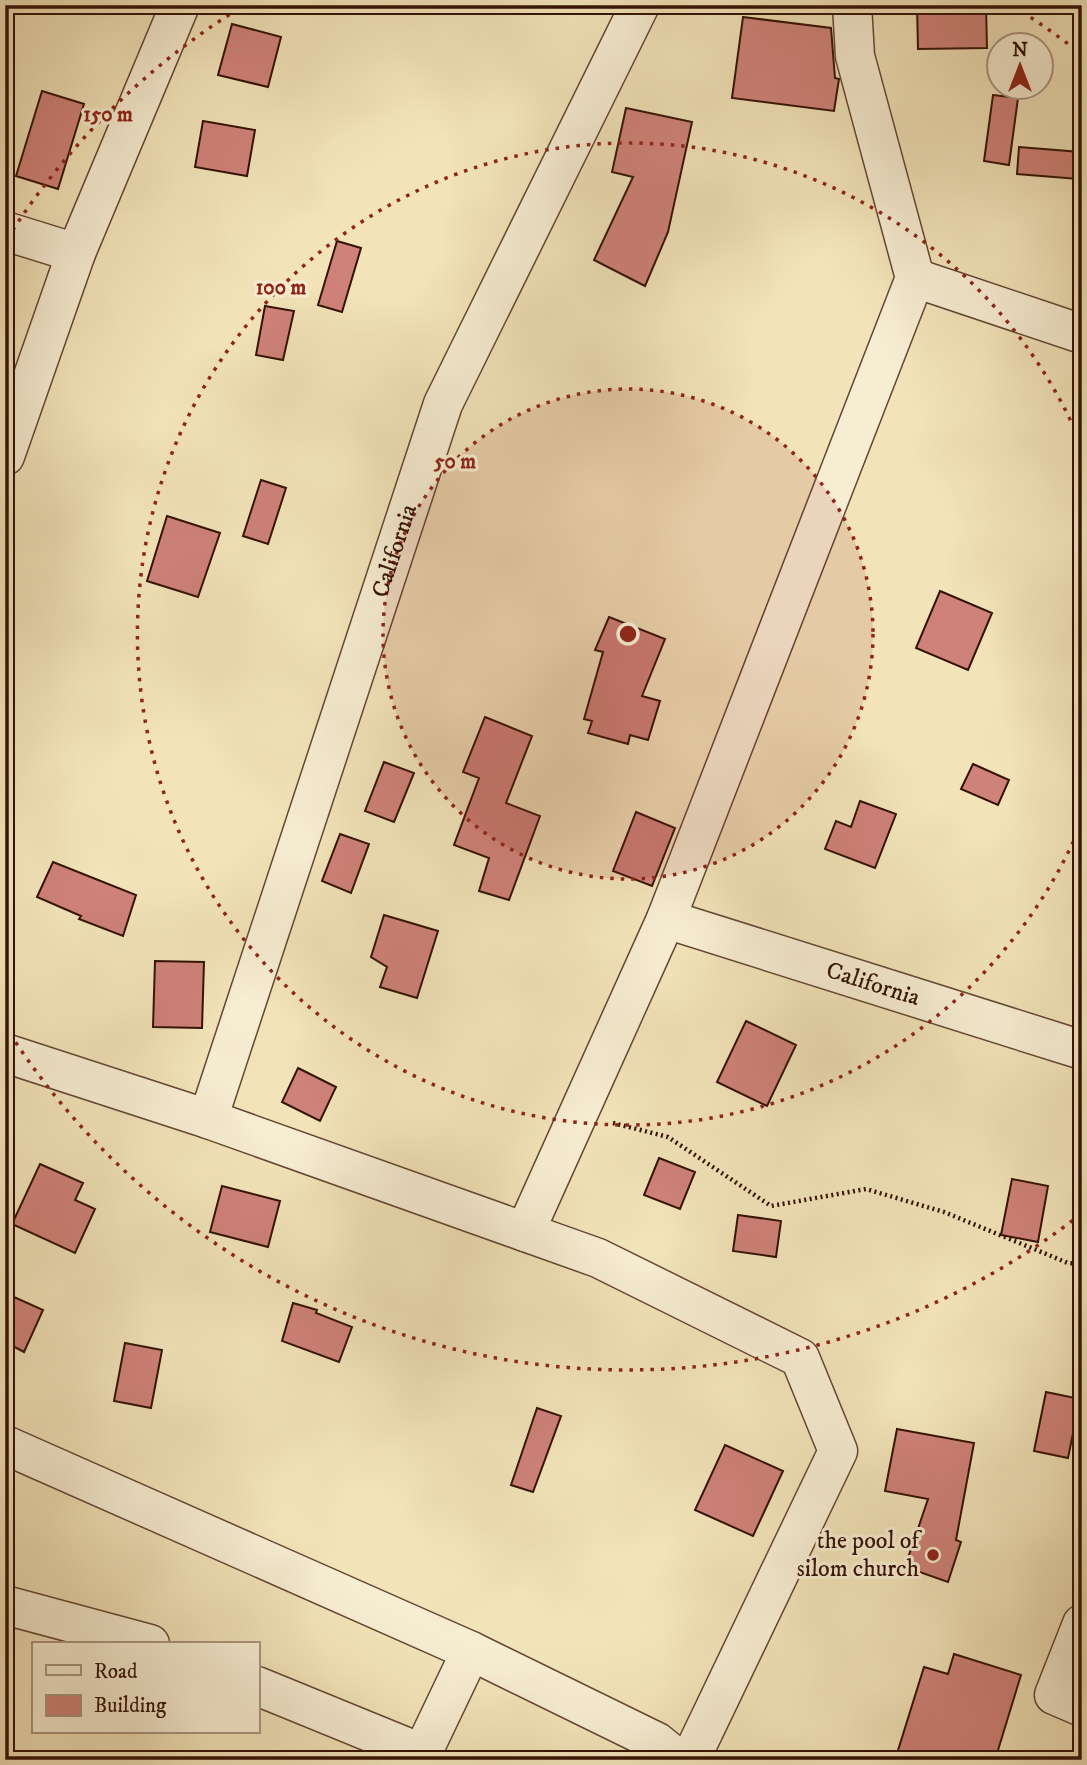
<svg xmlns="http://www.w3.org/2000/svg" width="1087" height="1765" font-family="'IM FELL DW Pica',serif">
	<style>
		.building { fill: #cf8279; stroke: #341205; stroke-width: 2 }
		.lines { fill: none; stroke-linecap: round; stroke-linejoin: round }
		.minor-casing { stroke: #644632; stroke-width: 41 }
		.path { stroke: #341205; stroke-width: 4.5; stroke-dasharray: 2 3.5; stroke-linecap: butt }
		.minor { stroke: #f7edd2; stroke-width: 38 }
		.ring { fill: none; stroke: #8f2418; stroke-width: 3.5; stroke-dasharray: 3.5 7 }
		.poi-dot { fill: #8f2418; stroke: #f7edd2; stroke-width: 2.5 }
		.labels { text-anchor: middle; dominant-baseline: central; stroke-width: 6; stroke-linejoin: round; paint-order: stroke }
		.street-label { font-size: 24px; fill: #341205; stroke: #f7edd2 }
		.poi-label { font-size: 24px; fill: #341205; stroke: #f7edd2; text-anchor: end }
		.centre { fill: #8f2418; stroke: #f7edd2; stroke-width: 3.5 }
		.ring-label { font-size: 21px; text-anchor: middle; font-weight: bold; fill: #8f2418; stroke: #f7edd2; stroke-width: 6; stroke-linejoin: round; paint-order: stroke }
	</style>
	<rect width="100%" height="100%" fill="#f2e3b9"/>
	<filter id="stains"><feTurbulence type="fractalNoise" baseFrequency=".00286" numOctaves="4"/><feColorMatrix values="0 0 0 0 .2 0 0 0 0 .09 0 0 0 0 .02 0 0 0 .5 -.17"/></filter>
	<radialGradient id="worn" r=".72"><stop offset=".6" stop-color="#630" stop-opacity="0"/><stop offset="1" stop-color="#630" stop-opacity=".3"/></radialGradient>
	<path class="building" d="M 917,5 L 986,5 L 987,48 L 918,49 Z
		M 743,17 L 831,28 L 835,78 L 839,79 L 834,111 L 732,98 Z
		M 232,24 L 281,37 L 268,87 L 218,75 Z
		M 42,91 L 84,104 L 58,189 L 16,176 Z
		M 993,95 L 1018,98 L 1009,165 L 984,161 Z
		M 626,108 L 692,122 L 668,232 L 645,286 L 594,260 L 633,177 L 612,172 Z
		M 203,121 L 255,130 L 247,176 L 195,167 Z
		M 1019,147 L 1080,152 L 1078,179 L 1017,174 Z
		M 337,241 L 361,248 L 342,312 L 318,305 Z
		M 265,306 L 294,311 L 283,360 L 256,355 Z
		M 261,480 L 286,488 L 268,544 L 243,536 Z
		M 167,516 L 220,533 L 198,597 L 147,581 Z
		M 940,591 L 992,613 L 968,670 L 916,648 Z
		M 609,617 L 665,639 L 642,696 L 660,701 L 648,740 L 630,735 L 628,744 L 588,733 L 592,721 L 584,719 L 603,652 L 595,650 Z
		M 485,717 L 532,736 L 506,803 L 540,816 L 509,900 L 479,891 L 489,858 L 454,845 L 479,778 L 463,772 Z
		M 384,762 L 414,773 L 394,822 L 365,811 Z
		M 973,764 L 1009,780 L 998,805 L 961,789 Z
		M 860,801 L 896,814 L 875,868 L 825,849 L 836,821 L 851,827 Z
		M 636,812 L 675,828 L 652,886 L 613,871 Z
		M 340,834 L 369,844 L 351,893 L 322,881 Z
		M 53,862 L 136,895 L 123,936 L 79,919 L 81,916 L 37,897 Z
		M 384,915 L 438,931 L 417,998 L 380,987 L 387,967 L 371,957 Z
		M 155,961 L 204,962 L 202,1028 L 153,1027 Z
		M 746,1021 L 796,1045 L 767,1106 L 717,1082 Z
		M 298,1068 L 336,1087 L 320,1121 L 282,1102 Z
		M 659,1158 L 695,1172 L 680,1209 L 644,1195 Z
		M 40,1164 L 83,1183 L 75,1200 L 95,1209 L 75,1253 L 12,1224 Z
		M 1012,1179 L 1048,1186 L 1038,1242 L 1001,1235 Z
		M 222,1186 L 280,1201 L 268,1247 L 210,1232 Z
		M 738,1215 L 781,1221 L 776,1257 L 733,1251 Z
		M 5,1293 L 43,1310 L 24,1352 L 5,1342 Z
		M 293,1303 L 317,1310 L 316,1313 L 352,1327 L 339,1362 L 282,1341 Z
		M 125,1343 L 162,1350 L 151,1408 L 114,1401 Z
		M 1046,1392 L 1080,1399 L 1068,1458 L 1034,1451 Z
		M 537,1408 L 561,1416 L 533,1492 L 511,1485 Z
		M 897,1429 L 974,1443 L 956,1540 L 961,1542 L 948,1582 L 905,1567 L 928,1499 L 885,1491 Z
		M 725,1445 L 783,1471 L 753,1536 L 695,1510 Z
		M 954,1654 L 1021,1675 L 995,1760 L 895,1760 L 924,1667 L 948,1674 Z"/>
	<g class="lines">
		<defs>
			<g id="minor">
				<path d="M 5,231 L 76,253"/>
				<path d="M 915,278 L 1082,334"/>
				<path d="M 5,456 L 76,253 L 180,5"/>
				<path id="s1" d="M 666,919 L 1082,1050"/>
				<path d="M 5,1053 L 208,1119 L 598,1258 L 800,1358 L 838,1451 L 690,1760"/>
				<path id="s2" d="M 208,1119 L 443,404 L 640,5"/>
				<path d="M 525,1232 L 666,919 L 915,278 L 855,56 L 852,5"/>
				<path d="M 5,1445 L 471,1651 L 657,1742 L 679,1760"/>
				<path d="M 5,1605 L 150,1644"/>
				<path d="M 1082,1624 L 1054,1695 L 1082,1707"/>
				<path d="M 257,1686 L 421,1753"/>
				<path d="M 419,1760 L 471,1651"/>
			</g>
		</defs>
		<use href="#minor" class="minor-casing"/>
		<path class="path" d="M 613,1123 L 668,1137 L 771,1206 L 866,1189 L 944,1212 L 1068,1263 L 1082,1264"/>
		<use href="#minor" class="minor"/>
	</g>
	<circle cx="628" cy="634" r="245" fill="#8f2418" fill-opacity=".12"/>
	<g class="ring">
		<circle cx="628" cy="634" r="245"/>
		<path d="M1082 822A491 491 0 1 1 1082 446"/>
		<path d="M1081 1214A736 736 0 0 1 7 1029M7 239A736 736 0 0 1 243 6M1013 6A736 736 0 0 1 1081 54"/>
	</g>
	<circle class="poi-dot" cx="933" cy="1555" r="7"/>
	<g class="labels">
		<g class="street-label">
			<text stroke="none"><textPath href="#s2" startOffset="598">California</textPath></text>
			<text stroke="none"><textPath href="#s1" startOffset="217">California</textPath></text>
		</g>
		<g class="poi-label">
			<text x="919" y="1541">the pool of<tspan x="919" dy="28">silom church</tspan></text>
		</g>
	</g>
	<circle cx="628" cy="634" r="10" class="centre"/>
	<g class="ring-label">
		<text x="108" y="121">150 m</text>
		<text x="281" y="294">100 m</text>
		<text x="455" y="468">50 m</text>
	</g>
	<rect width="1087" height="1765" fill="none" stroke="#f2e3b9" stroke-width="28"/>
	<rect x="7" y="7" width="1073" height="1751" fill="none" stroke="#341205" stroke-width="3.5"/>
	<rect x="14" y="14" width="1059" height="1737" fill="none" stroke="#341205" stroke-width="2"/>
	<rect x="32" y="1642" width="228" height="91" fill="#f7edd2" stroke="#a99580" stroke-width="2"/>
	<rect x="46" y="1665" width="35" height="10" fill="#f7edd2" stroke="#a99580" stroke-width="2"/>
	<text x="94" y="1678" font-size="21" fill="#341205">Road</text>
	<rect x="46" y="1695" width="35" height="21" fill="#cf8279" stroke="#a99580" stroke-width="2"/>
	<text x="94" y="1712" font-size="21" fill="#341205">Building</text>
	<g transform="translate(1020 66)"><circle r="33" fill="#f7edd2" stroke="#a99580" stroke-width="2"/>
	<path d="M0-5L12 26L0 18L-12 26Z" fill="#8f2418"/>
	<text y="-10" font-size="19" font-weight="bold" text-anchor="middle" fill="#341205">N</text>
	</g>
	<rect width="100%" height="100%" filter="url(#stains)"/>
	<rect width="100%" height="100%" fill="url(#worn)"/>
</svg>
